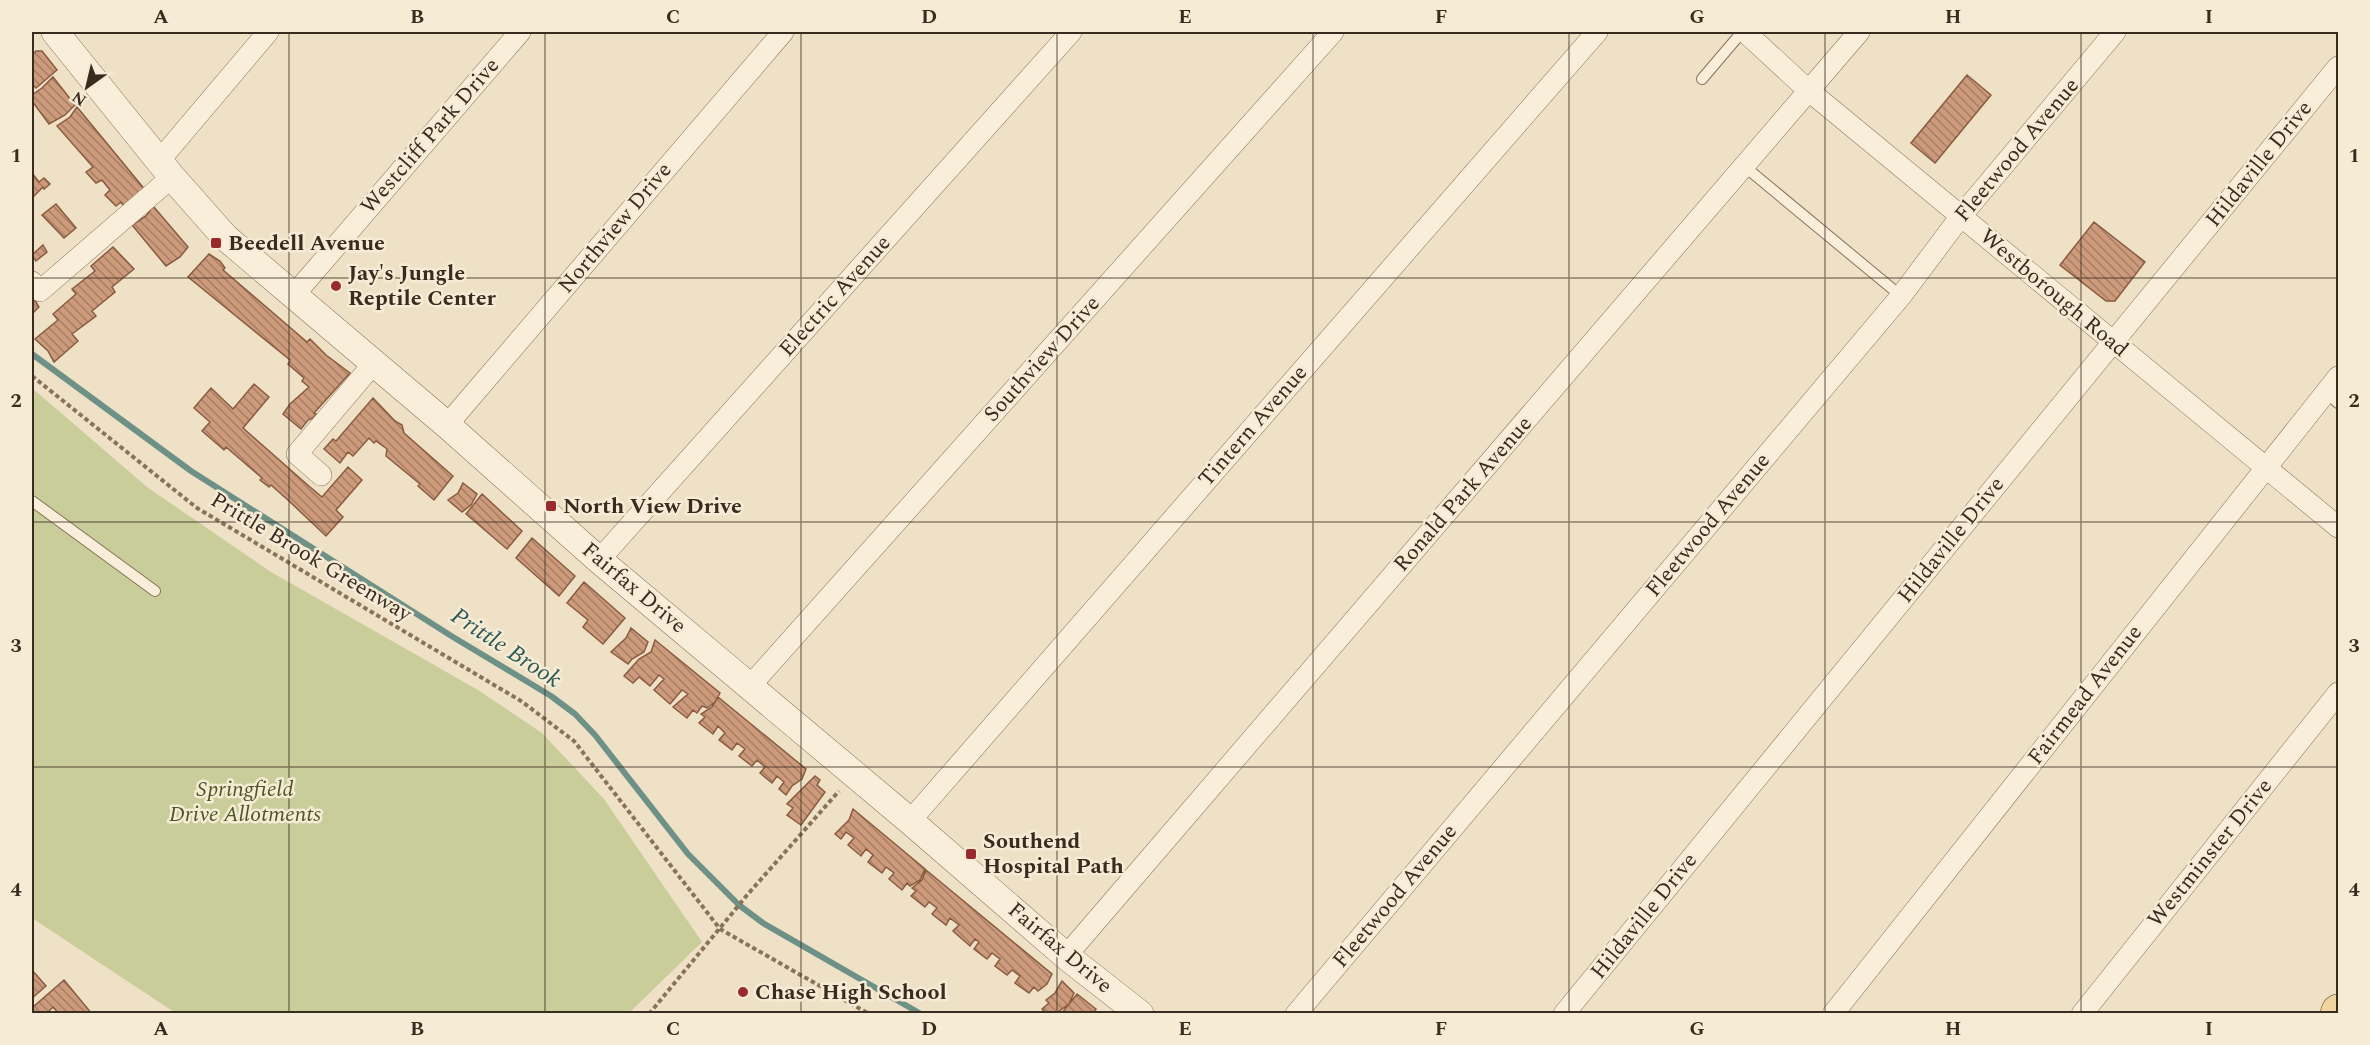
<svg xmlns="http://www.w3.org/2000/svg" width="2370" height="1045" font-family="Spectral,serif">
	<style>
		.green { fill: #c9cd99 }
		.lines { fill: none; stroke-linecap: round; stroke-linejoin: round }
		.stream { stroke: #6e9187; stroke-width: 6 }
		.building { fill: url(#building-back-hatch); stroke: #895b41; stroke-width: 1.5 }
		.service-casing { stroke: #8a735b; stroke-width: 12 }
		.minor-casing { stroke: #8a735b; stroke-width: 22 }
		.tertiary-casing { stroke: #8a735b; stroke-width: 28 }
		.primary-casing { stroke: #58412f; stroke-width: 34 }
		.path { stroke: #8a735b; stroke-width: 4; stroke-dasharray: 4.5 3; stroke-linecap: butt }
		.service { stroke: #f9eed9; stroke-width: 10 }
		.minor { stroke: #f9eed9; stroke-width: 21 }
		.tertiary { stroke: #f9eed9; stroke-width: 27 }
		.primary { stroke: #f1d59e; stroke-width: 33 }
		.grid { fill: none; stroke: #3a2b1f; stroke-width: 1.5; stroke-opacity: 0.55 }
		.poi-dot { fill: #992b2f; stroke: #f6ebd5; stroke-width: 2 }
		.labels { text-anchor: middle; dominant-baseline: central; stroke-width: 5; stroke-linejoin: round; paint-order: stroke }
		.street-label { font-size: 22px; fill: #3a2b1f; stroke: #f6ebd5 }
		.poi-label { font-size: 22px; font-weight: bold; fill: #3a2b1f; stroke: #f6ebd5; text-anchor: start }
		.park-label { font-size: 22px; font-style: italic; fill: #4c5726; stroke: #f6ebd5 }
		.water-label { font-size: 24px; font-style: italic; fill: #2e5a56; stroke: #f6ebd5 }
		.neatline { fill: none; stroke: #3a2b1f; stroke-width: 2 }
		.grid-label { font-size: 20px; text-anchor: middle; font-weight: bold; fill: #3a2b1f }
	</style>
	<defs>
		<pattern id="building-back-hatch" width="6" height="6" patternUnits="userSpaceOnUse" patternTransform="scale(1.5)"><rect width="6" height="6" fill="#cd9b7c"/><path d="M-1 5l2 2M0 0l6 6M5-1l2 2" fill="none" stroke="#a77f65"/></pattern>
	</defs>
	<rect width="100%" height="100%" fill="#efe1c6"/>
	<path class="green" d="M 32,388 L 147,487 L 271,572 L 478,690 L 542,733 L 604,799 L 702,942 L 629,1013 L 177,1014 L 32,918 Z"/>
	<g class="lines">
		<path class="stream" d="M 32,354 L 191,471 L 453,637 L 551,696 L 575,714 L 595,735 L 688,854 L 739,905 L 763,923 L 921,1014"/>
	</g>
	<path class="building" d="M 36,51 L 42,51 L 57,70 L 36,88 L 33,85 L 32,86 L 32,55 Z
		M 1967,75 L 1991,95 L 1935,163 L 1911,143 Z
		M 53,77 L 75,105 L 65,115 L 49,124 L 32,101 L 32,95 L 42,88 Z
		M 77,107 L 146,191 L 125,208 L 121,202 L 116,206 L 105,195 L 110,190 L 102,180 L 96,183 L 86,172 L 93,167 L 57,126 L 70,117 Z
		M 32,173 L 39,182 L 44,178 L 50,184 L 44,189 L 43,187 L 32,198 Z
		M 56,204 L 76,228 L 64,238 L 42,215 Z
		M 153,206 L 188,247 L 180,257 L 166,266 L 132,225 L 146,216 Z
		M 2094,222 L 2145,262 L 2115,301 L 2106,301 L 2060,265 Z
		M 43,245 L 47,252 L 36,261 L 32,255 Z
		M 113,247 L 134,269 L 112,287 L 115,292 L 92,311 L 96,316 L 72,334 L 78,341 L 54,362 L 48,351 L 35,339 L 58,320 L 53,314 L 76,294 L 72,289 L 95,271 L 91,266 Z
		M 209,254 L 220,261 L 225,268 L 223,270 L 307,342 L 310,339 L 326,355 L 350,373 L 314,413 L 316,414 L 313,418 L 308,420 L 301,429 L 283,414 L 290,404 L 309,387 L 302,381 L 304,378 L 288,364 L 290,360 L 188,277 Z
		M 32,296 L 39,307 L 32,314 Z
		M 254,384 L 269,397 L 243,428 L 310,487 L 322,497 L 348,467 L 362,480 L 336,510 L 343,517 L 326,536 L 289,501 L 271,485 L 269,487 L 260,480 L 262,478 L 226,447 L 224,450 L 202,431 L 210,422 L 194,408 L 211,388 L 233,409 Z
		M 373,398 L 395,421 L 402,425 L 404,433 L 453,476 L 434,500 L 418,486 L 420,484 L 386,456 L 387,449 L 376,441 L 374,443 L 369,438 L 353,456 L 348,452 L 340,463 L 324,449 L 333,439 L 336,441 Z
		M 463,483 L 477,494 L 471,505 L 462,512 L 448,500 L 458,493 Z
		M 482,494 L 522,531 L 507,549 L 466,514 Z
		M 532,538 L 575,576 L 559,596 L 516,558 Z
		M 584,582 L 625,618 L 603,644 L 583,627 L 588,620 L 567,603 Z
		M 631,628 L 648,642 L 644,652 L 632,659 L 628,664 L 611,652 L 626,638 Z
		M 655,640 L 720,693 L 715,702 L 707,708 L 702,706 L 697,713 L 693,710 L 687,718 L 673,707 L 688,694 L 682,690 L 670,704 L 654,690 L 664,679 L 659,675 L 650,686 L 639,677 L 633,683 L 624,676 L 639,659 L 651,652 Z
		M 718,697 L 806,769 L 802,779 L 792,786 L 786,795 L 779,789 L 784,782 L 777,776 L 772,783 L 760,773 L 765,767 L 757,760 L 752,766 L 739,756 L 745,749 L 737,743 L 732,750 L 719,740 L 725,733 L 718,726 L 713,734 L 699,723 L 705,717 L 701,714 L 712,707 Z
		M 815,776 L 820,780 L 817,785 L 825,792 L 801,825 L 787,815 L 793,808 L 787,804 Z
		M 853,809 L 925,869 L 920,880 L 910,886 L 907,883 L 902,890 L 889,879 L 894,873 L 886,867 L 882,873 L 868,862 L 873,855 L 866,849 L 861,856 L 848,845 L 854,838 L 846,832 L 841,839 L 835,834 L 849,820 Z
		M 926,870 L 1052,974 L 1047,984 L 1038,991 L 1034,987 L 1029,993 L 1015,983 L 1020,976 L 1012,970 L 1007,975 L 995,966 L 1000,959 L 992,953 L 987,959 L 974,949 L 979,942 L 975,939 L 970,946 L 953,931 L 959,925 L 950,918 L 946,925 L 932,914 L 937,908 L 929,902 L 925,907 L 911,896 L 916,891 L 912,888 L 922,880 Z
		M 32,970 L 46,986 L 32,998 Z
		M 64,980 L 92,1014 L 59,1014 L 53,1007 L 46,1014 L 36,1014 L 32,1008 Z
		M 1062,981 L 1074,993 L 1069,1004 L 1055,1014 L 1047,1014 L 1042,1009 L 1049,1003 L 1046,1000 L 1055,993 Z
		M 1077,994 L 1096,1009 L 1092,1014 L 1061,1014 Z"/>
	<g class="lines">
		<defs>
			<path id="service" d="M 1702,79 L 1742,32
				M 1744,166 L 1901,296
				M 2326,392 L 2338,403
				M 32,501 L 155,591"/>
			<path id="minor" d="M 1745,32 L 1808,90 L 2338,527
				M 159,161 L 268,32
				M 32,282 L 40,291 L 172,177
				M 294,295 L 520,32
				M 447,425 L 783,32
				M 321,475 L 297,454 L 374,363
				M 599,560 L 1071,32
				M 750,686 L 1333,32
				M 910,821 L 1597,32
				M 1066,956 L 1859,32
				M 1296,1014 L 1901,296 L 1961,216 L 2115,32
				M 1564,1014 L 2338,67
				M 1833,1014 L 2338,377
				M 2082,1014 L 2338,693"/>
			<path id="tertiary" d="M 55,32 L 172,177 L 225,237 L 447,425 L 599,560 L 910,821 L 1066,956 L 1140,1014"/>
			<path id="primary" d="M 2337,1014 L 2338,1011"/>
		</defs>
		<use href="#service" class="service-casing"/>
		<use href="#minor" class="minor-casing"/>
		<use href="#tertiary" class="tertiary-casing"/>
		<use href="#primary" class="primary-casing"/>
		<path class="path" d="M 32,376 L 197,508 L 521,701 L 574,741 L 720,929 L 869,1014
			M 649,1014 L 748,894 L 839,791"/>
		<use href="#service" class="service"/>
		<use href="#minor" class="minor"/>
		<use href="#tertiary" class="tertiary"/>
		<use href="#primary" class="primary"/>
	</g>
	<path class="grid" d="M 289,32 L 289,1014M 545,32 L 545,1014M 801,32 L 801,1014M 1057,32 L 1057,1014M 1313,32 L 1313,1014M 1569,32 L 1569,1014M 1825,32 L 1825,1014M 2081,32 L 2081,1014M 32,278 L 2338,278M 32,522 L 2338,522M 32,767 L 2338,767"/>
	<g class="poi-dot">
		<rect x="210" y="237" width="12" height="12" rx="3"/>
		<circle cx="336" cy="286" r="6"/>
		<rect x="545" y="500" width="12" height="12" rx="3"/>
		<rect x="965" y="848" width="12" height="12" rx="3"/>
		<circle cx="743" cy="992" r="6"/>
	</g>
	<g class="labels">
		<g class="street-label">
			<text transform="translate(430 136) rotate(-49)">Westcliff Park Drive</text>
			<text transform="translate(2017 150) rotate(-50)">Fleetwood Avenue</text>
			<text transform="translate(2259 164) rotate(-51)">Hildaville Drive</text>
			<text transform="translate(615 228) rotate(-50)">Northview Drive</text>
			<text transform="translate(2054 293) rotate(40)">Westborough Road</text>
			<text transform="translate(835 296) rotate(-48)">Electric Avenue</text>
			<text transform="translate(1042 359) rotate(-48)">Southview Drive</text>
			<text transform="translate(1253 426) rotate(-49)">Tintern Avenue</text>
			<text transform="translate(1463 494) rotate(-49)">Ronald Park Avenue</text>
			<text transform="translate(1708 525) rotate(-50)">Fleetwood Avenue</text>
			<text transform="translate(1951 540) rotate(-51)">Hildaville Drive</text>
			<text transform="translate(311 557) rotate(31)">Prittle Brook Greenway</text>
			<text transform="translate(634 588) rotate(40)">Fairfax Drive</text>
			<text transform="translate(2085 695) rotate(-52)">Fairmead Avenue</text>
			<text transform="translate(2210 853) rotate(-51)">Westminster Drive</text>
			<text transform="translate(1395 896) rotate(-50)">Fleetwood Avenue</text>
			<text transform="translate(1644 916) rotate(-51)">Hildaville Drive</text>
			<text transform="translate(1060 948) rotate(40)">Fairfax Drive</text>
		</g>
		<g class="poi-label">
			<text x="228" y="243">Beedell Avenue</text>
			<text x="348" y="273">Jay's Jungle<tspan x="348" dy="25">Reptile Center</tspan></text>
			<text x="563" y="506">North View Drive</text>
			<text x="983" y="841">Southend<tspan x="983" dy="25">Hospital Path</tspan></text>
			<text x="755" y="992">Chase High School</text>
		</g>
		<g class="park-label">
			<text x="245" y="789">Springfield<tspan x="245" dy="25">Drive Allotments</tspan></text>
		</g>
		<g class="water-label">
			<text transform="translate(506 648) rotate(33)">Prittle Brook</text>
		</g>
	</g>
	<rect width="2370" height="1045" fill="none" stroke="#f6ebd5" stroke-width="66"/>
	<g transform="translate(87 87) rotate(214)" stroke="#f6ebd5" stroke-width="4.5" paint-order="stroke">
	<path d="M0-4.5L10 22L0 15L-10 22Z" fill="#3a2b1f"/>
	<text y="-9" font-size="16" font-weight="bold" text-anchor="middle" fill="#3a2b1f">N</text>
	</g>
	<rect x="33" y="33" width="2304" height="979" class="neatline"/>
	<g class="grid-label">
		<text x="161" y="23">A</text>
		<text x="417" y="23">B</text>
		<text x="673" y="23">C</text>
		<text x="929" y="23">D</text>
		<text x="1185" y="23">E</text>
		<text x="1441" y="23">F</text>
		<text x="1697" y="23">G</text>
		<text x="1953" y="23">H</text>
		<text x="2209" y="23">I</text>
		<text x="16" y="162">1</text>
		<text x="2354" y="162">1</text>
		<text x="16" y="407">2</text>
		<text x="2354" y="407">2</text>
		<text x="16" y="652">3</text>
		<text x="2354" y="652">3</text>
		<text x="16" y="896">4</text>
		<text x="2354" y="896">4</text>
		<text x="161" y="1035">A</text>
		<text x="417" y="1035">B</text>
		<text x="673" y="1035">C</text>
		<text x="929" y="1035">D</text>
		<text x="1185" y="1035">E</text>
		<text x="1441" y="1035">F</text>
		<text x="1697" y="1035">G</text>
		<text x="1953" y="1035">H</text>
		<text x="2209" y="1035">I</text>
	</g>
</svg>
